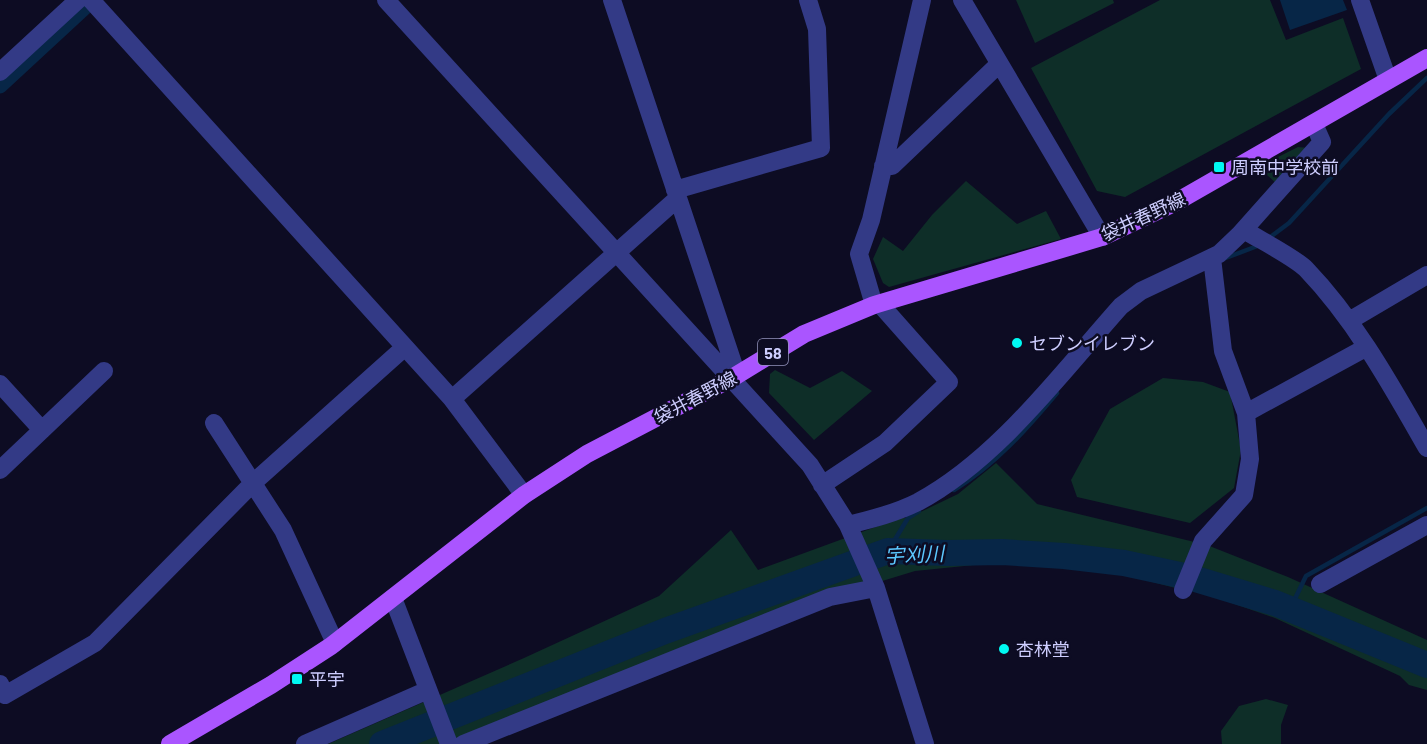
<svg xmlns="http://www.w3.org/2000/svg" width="1427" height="744" font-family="Barlow,'Noto Sans JP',sans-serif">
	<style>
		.green { fill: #0e2e28 }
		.water { fill: #072647 }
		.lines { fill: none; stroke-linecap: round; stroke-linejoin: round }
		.stream { stroke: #072647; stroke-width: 4.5 }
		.canal { stroke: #072647; stroke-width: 15 }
		.river { stroke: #072647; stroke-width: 26 }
		.minor { stroke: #333a86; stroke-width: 18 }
		.major { stroke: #a5f; stroke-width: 18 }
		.poi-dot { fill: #00f9f2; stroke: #0d0c23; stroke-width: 2 }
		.labels { text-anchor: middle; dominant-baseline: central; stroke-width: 5; stroke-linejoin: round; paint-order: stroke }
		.shield { fill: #0d0c23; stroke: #9494bd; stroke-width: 1.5 }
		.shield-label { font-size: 16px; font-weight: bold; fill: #ceceff }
		.poi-label { font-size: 18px; fill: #ceceff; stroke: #0d0c23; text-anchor: start }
		.street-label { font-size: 18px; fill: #ceceff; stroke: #0d0c23 }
		.water-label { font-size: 20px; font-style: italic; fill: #5cc8ff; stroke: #0d0c23 }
	</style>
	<rect width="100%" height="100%" fill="#0d0c23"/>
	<path class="green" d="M 1016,0 L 1113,0 L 1114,3 L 1035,43 Z
		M 1160,0 L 1270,0 L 1286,40 L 1343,18 L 1361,69 L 1125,197 L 1097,191 L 1031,68 Z
		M 1298,147 L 1309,148 L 1278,185 L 1258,167 Z
		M 966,181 L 1017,224 L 1046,211 L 1061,239 L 889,287 L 883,283 L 873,259 L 883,237 L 903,251 L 932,215 Z
		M 775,370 L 810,388 L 842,371 L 872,391 L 814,440 L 769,393 L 770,374 Z
		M 1163,378 L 1203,382 L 1230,392 L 1241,450 L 1234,488 L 1190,523 L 1077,497 L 1071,480 L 1110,409 Z
		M 996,463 L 1037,504 L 1207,545 L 1288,577 L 1427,640 L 1427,690 L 1409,685 L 1400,676 L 1275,618 L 1200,592 L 1183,590 L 1099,568 L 994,563 L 915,571 L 830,597 L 443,744 L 328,744 L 524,658 L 659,596 L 731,530 L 758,570 L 900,518 L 908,518 L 958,494 Z
		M 1266,699 L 1288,705 L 1281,725 L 1281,744 L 1222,744 L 1221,731 L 1239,706 Z"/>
	<path class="water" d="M 1280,0 L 1343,0 L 1347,10 L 1290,30 Z"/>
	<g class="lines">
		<path class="stream" d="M 1269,238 L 1289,223 L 1389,114 L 1427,78
			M 1223,259 L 1260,245
			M 954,490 C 995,465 1026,430 1057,393
			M 888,551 L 908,518 L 919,511
			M 1290,609 L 1306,576 L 1427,508"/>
		<path class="canal" d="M 0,86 L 93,0"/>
		<path class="river" d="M 382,744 L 665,631 L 888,551 L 947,553 L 1002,552 L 1064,556 L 1124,563 L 1189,577 L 1275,603 L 1427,665"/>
		<path class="minor" d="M 91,0 L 452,399 L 524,495
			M 386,0 L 810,465 L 848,525 L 876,588 L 925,744
			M 612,0 L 737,375
			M 962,0 L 1102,237
			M 1360,0 L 1388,80
			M 0,72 L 78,0
			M 883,166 L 892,166 L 999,64
			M 675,190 L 821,148 L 817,29 L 808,0
			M 1244,230 C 1260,240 1294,257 1306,269 C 1356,321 1392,387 1427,448
			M 874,305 L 859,254 L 871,220 L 922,0
			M 1349,321 L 1427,275
			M 0,384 L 42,430
			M 452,399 L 678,198
			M 1246,413 L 1367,347
			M 214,423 L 283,530 L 335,643
			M 0,470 L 104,371
			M 822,485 L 885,443 L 949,382 L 879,303
			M 848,525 C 872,519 896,513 918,502 C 998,459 1061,373 1121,306 L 1141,291 L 1219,254 L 1240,234 L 1322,142 L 1314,124
			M 1320,584 L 1427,525
			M 1183,590 L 1203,541 L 1244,495 L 1250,459 L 1246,413 L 1223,351 L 1212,258
			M 393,598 L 449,744
			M 0,684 L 5,695 L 95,643 L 254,482 L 405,347
			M 305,744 L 428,690
			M 463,744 L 830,597 L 876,588"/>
		<path class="major" d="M 170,744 L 271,685 L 331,646 L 524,495 L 587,454 L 732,378 L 804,334 L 874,305 L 1102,237 L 1178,201 L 1427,58"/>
	</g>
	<g class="poi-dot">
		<rect x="1213" y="161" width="12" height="12" rx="3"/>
		<circle cx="1017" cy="343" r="6"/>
		<circle cx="1004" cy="649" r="6"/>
		<rect x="291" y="673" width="12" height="12" rx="3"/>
	</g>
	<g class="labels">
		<rect class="shield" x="758" y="339" width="30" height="26" rx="4.5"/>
		<g class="shield-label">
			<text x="773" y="352">58</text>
		</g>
		<g class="poi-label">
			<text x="1231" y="167">周南中学校前</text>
			<text x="1029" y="343">セブンイレブン</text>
			<text x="1016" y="649">杏林堂</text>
			<text x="309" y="679">平宇</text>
		</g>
		<g class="street-label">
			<text transform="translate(1143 216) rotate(-25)">袋井春野線</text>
			<text transform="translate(695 397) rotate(-28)">袋井春野線</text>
		</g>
		<g class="water-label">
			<text transform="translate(914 554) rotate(-3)">宇刈川</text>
		</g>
	</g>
</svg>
